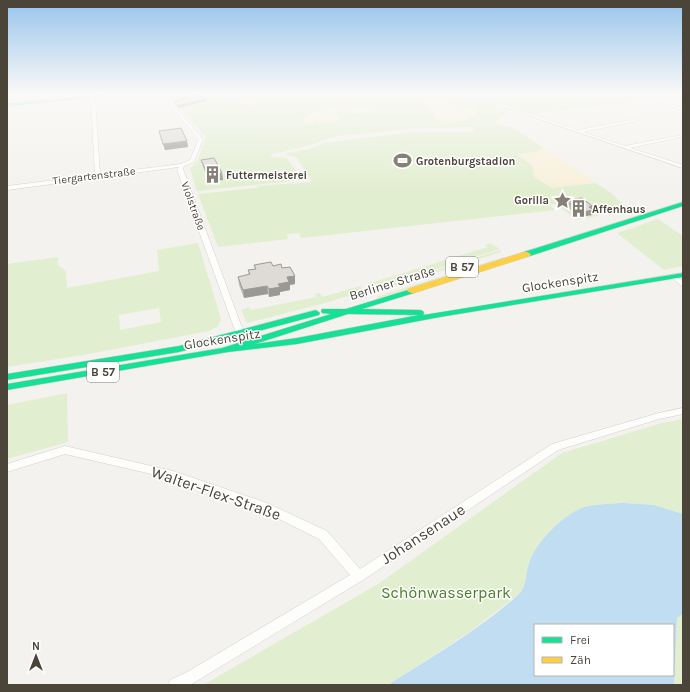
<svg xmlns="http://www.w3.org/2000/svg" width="690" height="692" font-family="Karla,sans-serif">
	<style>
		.green { fill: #e1eecf; fill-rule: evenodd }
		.sand { fill: #f7f0da }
		.water { fill: #c0ddf1; fill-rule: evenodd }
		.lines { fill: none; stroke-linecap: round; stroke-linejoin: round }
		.street-casing { stroke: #d2d0cb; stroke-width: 1 }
		.fast-casing { stroke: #d3cfc5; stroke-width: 1 }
		.slow-casing { stroke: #d3cfc5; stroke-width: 1 }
		.street { fill: #fdfdfc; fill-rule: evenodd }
		.fast { fill: #16e098; fill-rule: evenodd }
		.slow { fill: #ffcf43; fill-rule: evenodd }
		.tram { stroke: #dbdbda; stroke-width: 1 }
		.wall { fill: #bfbcb8 }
		.shaded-wall { fill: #9b9996 }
		.building { fill: #dedbd6; stroke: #9b9996 }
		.labels { text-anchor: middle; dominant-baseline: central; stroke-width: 3; stroke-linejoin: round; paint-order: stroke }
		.far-poi-label { font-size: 11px; font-weight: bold; fill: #4b4439; stroke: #fff; text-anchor: start }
		.far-street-label { font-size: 11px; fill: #4b4439; stroke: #fff }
		.shield { fill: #fff; stroke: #817c74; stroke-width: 1 }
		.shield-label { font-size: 12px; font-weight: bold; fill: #4b4439 }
		.street-label { font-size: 13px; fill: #4b4439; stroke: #fff }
		.near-street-label { font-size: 16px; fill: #4b4439; stroke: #fff }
		.near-park-label { font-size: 16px; fill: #4a7f2a; stroke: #fff }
	</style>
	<rect width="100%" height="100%" fill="#f4f2ee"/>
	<path class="green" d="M 186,95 L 467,95 L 511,109 L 502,115 L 495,124 L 512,127 L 611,193 L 624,205 L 604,210 L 606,214 L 577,220 L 556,204 L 550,205 L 555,210 L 301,238 L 299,233 L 287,234 L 288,239 L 218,247 L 198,194 L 257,188 L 257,186 L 312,182 L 296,157 L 286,155 L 286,153 L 309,149 L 324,143 L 414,132 L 467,132 L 475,130 L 471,127 L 409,129 L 336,136 L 304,147 L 269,155 L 273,157 L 287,158 L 302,180 L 197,191 L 190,169 L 198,160 L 206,137 L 172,98 L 183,97 Z
		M 514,95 L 644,95 L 655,100 L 531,114 L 484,98 Z
		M 658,219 L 683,236 L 683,266 L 664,270 L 617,233 Z
		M 198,243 L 221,319 L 218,326 L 209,331 L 83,355 L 7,367 L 7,264 L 58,257 L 58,265 L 66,271 L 67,288 L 159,271 L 157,250 ZM 159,308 L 161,322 L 120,330 L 119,315 Z
		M 485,244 L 491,244 L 500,249 L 372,289 L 367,284 L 488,247 Z
		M 500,250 L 501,252 L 371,293 L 370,291 Z
		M 504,257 L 505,258 L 377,299 L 376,297 Z
		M 360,286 L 364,291 L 325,303 L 247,323 L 241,310 L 249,307 L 251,310 L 316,297 L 315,294 L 320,293 L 323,297 Z
		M 67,393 L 68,442 L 7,459 L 7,405 Z
		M 683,419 L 683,514 L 654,505 L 624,503 L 530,562 L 525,585 L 519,594 L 468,633 L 388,685 L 203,685 L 378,584 L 562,453 L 662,423 Z
		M 683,614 L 683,685 L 674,685 L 677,618 Z"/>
	<path class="sand" d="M 228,95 L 248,98 L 269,98 L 266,100 L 258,98 L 249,101 L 257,104 L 252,105 L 215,99 Z
		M 425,97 L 468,108 L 474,108 L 478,112 L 467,119 L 450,123 L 440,123 L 436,119 L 434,113 L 418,98 Z
		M 343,106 L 359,108 L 373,107 L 376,109 C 360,118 341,108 326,115 L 332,113 L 337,115 L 340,120 L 334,122 L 316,122 L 319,117 L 314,120 L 313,123 L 305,123 L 302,120 L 311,113 L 322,111 L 323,110 L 319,109 L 322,108 Z
		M 545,148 L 596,183 L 552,188 L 534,177 L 532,165 L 516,154 L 533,152 Z"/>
	<path class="water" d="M 624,503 L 654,505 L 683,514 L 683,614 L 677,618 L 674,685 L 388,685 C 431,657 480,630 518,595 C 528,586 525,573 530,561 C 537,541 564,514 585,507 C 597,504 612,504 624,503 ZM 535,625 L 673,625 L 673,675 L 535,675 Z"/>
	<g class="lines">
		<defs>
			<path id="street" d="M 161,95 L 165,95 L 203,139 L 194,162 L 184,166 L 183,169 L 244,333 L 243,335 L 237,335 L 236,333 L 184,190 L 177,169 L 179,167 L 7,190 L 7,186 L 95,175 L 91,97 L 93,96 L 95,97 L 100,174 L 181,164 L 190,160 L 199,139 Z
				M 469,95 L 474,95 L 578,130 L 642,118 L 643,119 L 641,120 L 583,132 L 625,146 L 682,135 L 682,137 L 680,137 L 630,148 L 683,165 L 683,168 Z
				M 491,95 L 495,95 L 498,97 L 495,98 Z
				M 645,95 L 650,95 L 683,109 L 683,111 Z
				M 674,275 L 683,281 L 683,287 L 672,278 L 671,277 L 672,276 Z
				M 683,408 L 683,414 L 659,419 L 558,450 L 363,580 L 190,685 L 168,685 L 170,680 L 187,672 L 350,575 L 319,539 L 259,509 L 173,479 L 65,454 L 7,472 L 7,464 L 65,446 L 173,471 L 267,503 L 327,531 L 360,569 L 552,444 L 659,413 Z"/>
			<path id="fast" d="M 100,95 L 113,95 L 7,106 L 7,104 Z
				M 683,202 L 683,206 L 530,256 L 527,256 L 523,254 L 524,252 Z
				M 683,273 L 683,277 L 440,317 L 297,344 L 228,352 L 7,390 L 7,384 L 222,348 L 331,314 L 322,313 L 321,311 L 322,309 L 346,309 L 411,289 L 415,291 L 414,293 L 362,309 L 420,310 L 423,311 L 424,313 L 423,315 ZM 348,314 L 419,315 L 297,338 L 255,344 Z
				M 316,310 L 320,313 L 319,315 L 179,352 L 7,380 L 7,374 L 179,346 Z"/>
			<path id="slow" d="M 524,252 L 527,252 L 531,254 L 530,256 L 414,293 L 411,293 L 407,291 L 408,289 Z"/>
		</defs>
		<use href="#street" class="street-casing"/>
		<use href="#fast" class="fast-casing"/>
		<use href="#slow" class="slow-casing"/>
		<use href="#street" class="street"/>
		<use href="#fast" class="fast"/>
		<use href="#slow" class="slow"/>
		<path class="tram" d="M 7,105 L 114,95"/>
	</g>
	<path class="wall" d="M 159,131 L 187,141 L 188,147 L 165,150 Z
		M 201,160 L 222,173 L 223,180 L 209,181 L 203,167 Z
		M 571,200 L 592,206 L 592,208 L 594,210 L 592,215 L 580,217 L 567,207 L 568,202 L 571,202 Z
		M 254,265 L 273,266 L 282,268 L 295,276 L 295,284 L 290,285 L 290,290 L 280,292 L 280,295 L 269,297 L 268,294 L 244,298 L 239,285 L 238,277 L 249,275 L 248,270 L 255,269 Z"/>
	<path class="shaded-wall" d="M 206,99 L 207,101 L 178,108 L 178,106 Z
		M 187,141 L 188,147 L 165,150 L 163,144 Z
		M 222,173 L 223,180 L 209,181 L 208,175 Z
		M 592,206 L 591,211 L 594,210 L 592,215 L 580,217 L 582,212 L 589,207 Z
		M 295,276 L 295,284 L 290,285 L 290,290 L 280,292 L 280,295 L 269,297 L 269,289 L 278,284 L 287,277 Z
		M 267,286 L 268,294 L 244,298 L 243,290 Z"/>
	<path class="building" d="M 191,95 L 196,95 L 206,99 L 178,106 L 174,102 Z
		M 181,128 L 187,141 L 163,144 L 159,131 Z
		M 214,158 L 222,173 L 208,175 L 201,160 Z
		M 582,198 L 592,206 L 589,207 L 594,210 L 582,212 L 568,202 L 573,201 L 571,200 Z
		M 271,262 L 273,266 L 281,264 L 282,268 L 290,267 L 295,276 L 287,277 L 289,282 L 278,284 L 280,287 L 269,289 L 267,286 L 243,290 L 238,277 L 250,274 L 248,270 L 256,269 L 254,265 Z"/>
	<linearGradient id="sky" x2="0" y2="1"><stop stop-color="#98c4ec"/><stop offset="0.49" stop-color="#faf9f7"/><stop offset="1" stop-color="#faf9f7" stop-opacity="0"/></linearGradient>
	<rect width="690" height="192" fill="url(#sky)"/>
	<defs>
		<symbol id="stadium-bare" viewBox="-9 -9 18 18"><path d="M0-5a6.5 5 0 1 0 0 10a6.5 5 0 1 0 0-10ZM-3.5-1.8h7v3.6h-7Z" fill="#868178" stroke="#fff" stroke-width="2.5" paint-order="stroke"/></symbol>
		<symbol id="building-bare" viewBox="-9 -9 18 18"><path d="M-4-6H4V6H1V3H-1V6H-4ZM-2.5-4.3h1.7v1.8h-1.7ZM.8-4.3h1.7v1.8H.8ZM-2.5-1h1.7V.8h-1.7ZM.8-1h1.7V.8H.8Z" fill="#868178" stroke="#fff" stroke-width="2.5" paint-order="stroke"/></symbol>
		<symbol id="sight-bare" viewBox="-9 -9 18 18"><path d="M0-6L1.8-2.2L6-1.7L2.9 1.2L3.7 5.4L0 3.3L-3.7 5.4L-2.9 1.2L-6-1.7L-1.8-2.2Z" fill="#868178" stroke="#fff" stroke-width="2.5" paint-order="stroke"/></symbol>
	</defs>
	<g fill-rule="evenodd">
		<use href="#stadium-bare" x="390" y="148" width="25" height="25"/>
		<use href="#building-bare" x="200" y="162" width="25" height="25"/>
		<use href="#sight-bare" x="550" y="188" width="25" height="25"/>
		<use href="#building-bare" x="566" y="196" width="25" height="25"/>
	</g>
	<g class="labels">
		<g class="far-poi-label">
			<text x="416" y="161">Grotenburgstadion</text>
			<text x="226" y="175">Futtermeisterei</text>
			<text x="549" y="200" text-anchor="end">Gorilla</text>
			<text x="592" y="209">Affenhaus</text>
		</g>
		<g class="far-street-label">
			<text transform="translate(94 176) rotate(-7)">Tiergartenstraße</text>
			<text transform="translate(193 206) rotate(70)">Violstraße</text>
		</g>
		<g class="shield">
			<rect x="446" y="257" width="32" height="20" rx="3"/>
			<rect x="87" y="362" width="32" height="20" rx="3"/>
		</g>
		<g class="shield-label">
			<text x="462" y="267">B 57</text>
			<text x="103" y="372">B 57</text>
		</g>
		<g class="street-label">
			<text transform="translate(560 282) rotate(-9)">Glockenspitz</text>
			<text transform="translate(392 283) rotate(-17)">Berliner Straße</text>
			<text transform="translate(222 339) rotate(-9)">Glockenspitz</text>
		</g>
		<g class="near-street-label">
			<text transform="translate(216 493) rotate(19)">Walter-Flex-Straße</text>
			<text transform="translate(423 534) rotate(-33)">Johansenaue</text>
		</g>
		<g class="near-park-label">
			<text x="446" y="592">Schönwasserpark</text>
		</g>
	</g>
	<rect width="690" height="692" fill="none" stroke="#4b4439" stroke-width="16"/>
	<rect x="534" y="624" width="140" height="52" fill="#ffffff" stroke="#b7b4b0"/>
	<rect x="542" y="637" width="20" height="6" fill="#16e098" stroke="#b7b4b0"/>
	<text x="570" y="644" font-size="12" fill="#4b4439">Frei</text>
	<rect x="542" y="657" width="20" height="6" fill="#ffcf43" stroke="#b7b4b0"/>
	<text x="570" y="664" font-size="12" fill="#4b4439">Zäh</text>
	<g transform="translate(36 656)" stroke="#ffffff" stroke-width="3" paint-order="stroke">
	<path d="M0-3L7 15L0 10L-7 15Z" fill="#4b4439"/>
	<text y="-6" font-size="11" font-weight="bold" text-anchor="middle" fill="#4b4439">N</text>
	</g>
</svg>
